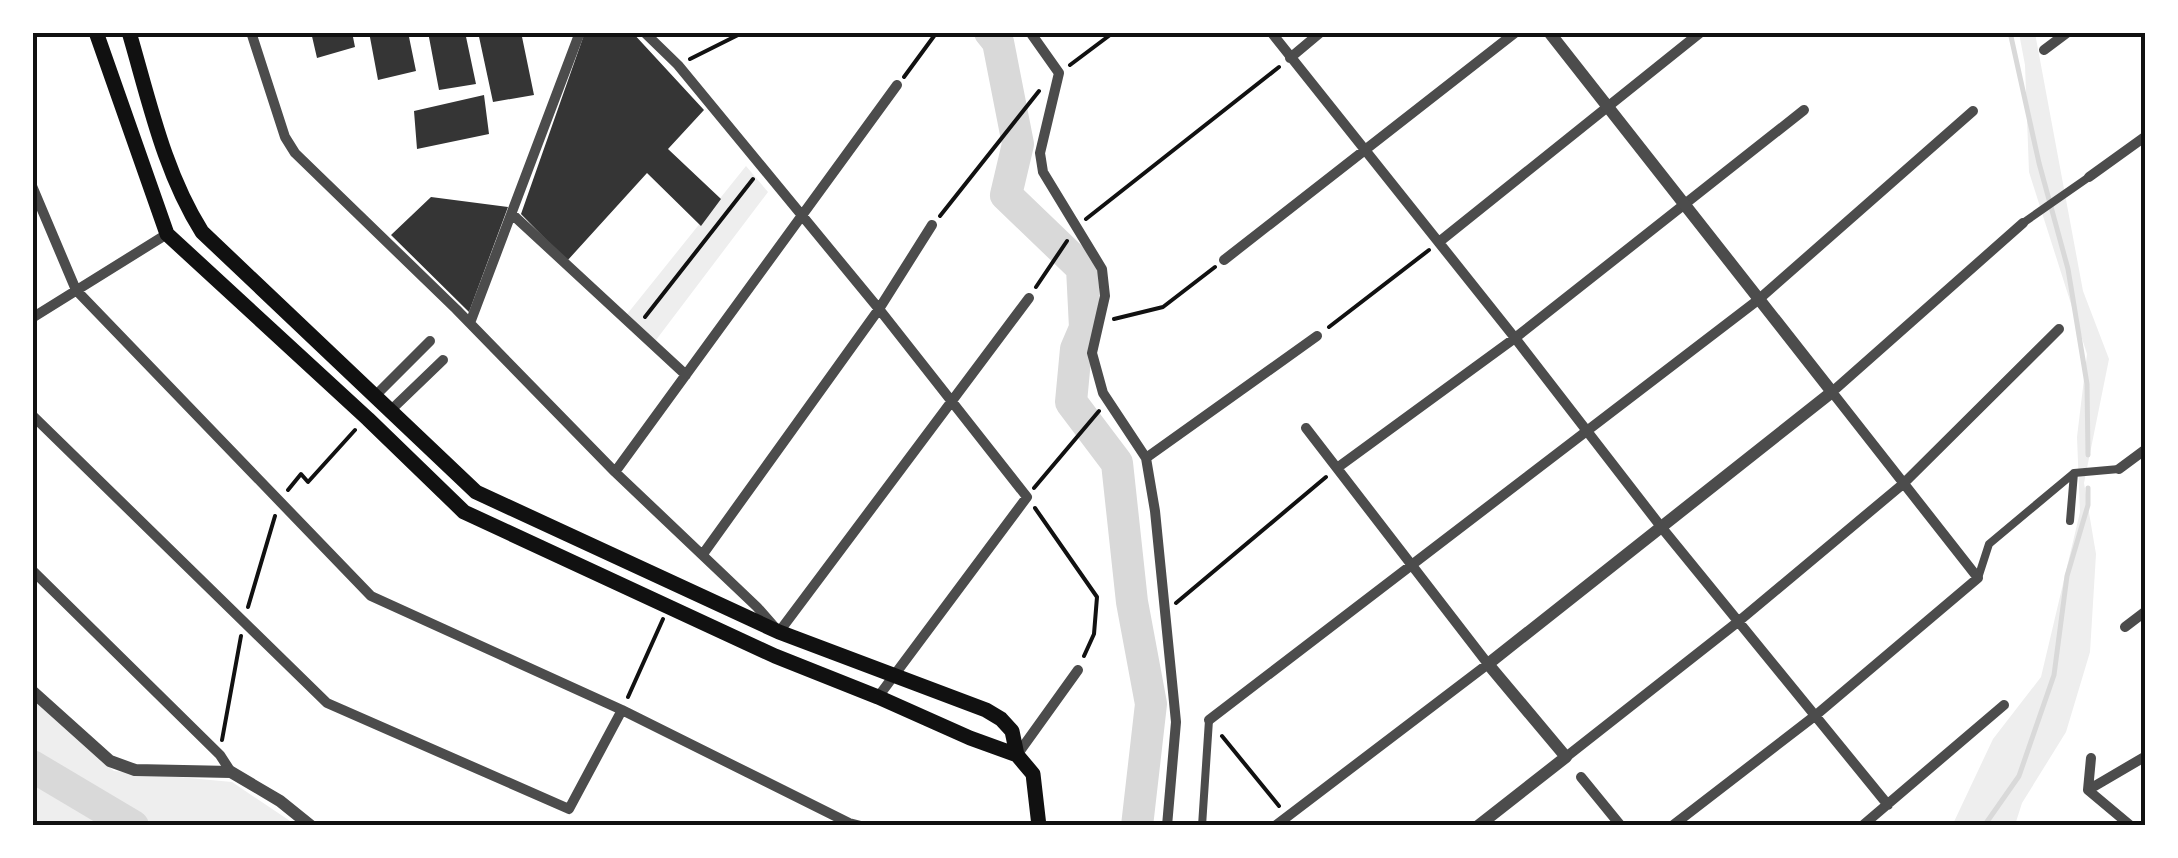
<svg xmlns="http://www.w3.org/2000/svg" width="2178" height="858" font-family="'Golos Text',sans-serif">
	<style>
		.green { fill: #eee }
		.lines { fill: none; stroke-linecap: round; stroke-linejoin: round }
		.stream { stroke: #d9d9d9; stroke-width: 5 }
		.river { stroke: #d9d9d9; stroke-width: 32 }
		.building { fill: #353535 }
		.path { stroke: #111; stroke-width: 4 }
		.pedestrian { stroke: #4c4c4c; stroke-width: 8 }
		.minor { stroke: #4c4c4c; stroke-width: 10 }
		.tertiary { stroke: #4c4c4c; stroke-width: 12 }
		.secondary { stroke: #111; stroke-width: 15 }
		.neatline { fill: none; stroke: #111; stroke-width: 4 }
	</style>
	<rect width="100%" height="100%" fill="#fff"/>
	<path class="green" d="M 2019,33 L 2035,33 L 2083,291 L 2109,359 L 2084,483 L 2096,554 L 2090,652 L 2066,732 L 2022,803 L 2015,825 L 1952,826 L 1993,739 L 2041,677 L 2080,512 L 2077,437 L 2087,354 L 2029,172 L 2025,65 Z
		M 746,166 L 768,192 L 653,344 L 624,318 Z
		M 32,699 L 114,771 L 232,782 L 296,825 L 33,825 Z"/>
	<g class="lines">
		<path class="stream" d="M 2010,32 L 2039,163 L 2068,269 L 2087,384 L 2088,455
			M 1984,826 L 2019,776 L 2054,675 L 2067,576 L 2088,505 L 2088,488"/>
		<path class="river" d="M 990,32 L 998,42 L 1018,144 L 1006,195 L 1082,268 L 1085,328 L 1076,349 L 1071,402 L 1117,463 L 1132,602 L 1151,704 L 1137,826
			M 32,766 L 133,826"/>
	</g>
	<path class="building" d="M 311,32 L 352,32 L 355,47 L 317,58 Z
		M 369,32 L 408,32 L 416,71 L 378,80 Z
		M 428,32 L 465,32 L 476,84 L 439,90 Z
		M 478,32 L 521,32 L 534,95 L 493,102 Z
		M 585,32 L 632,32 L 704,110 L 668,149 L 721,199 L 701,226 L 647,173 L 567,261 L 521,214 Z
		M 484,95 L 489,134 L 417,149 L 414,111 Z
		M 431,197 L 508,207 L 469,312 L 391,235 Z"/>
	<g class="lines">
		<path class="path" d="M 690,59 L 744,32
			M 1070,65 L 1114,32
			M 904,77 L 937,32
			M 940,216 L 1039,91
			M 1086,219 L 1279,67
			M 1036,287 L 1067,241
			M 645,317 L 753,179
			M 1114,319 L 1163,307 L 1215,267
			M 1329,327 L 1429,250
			M 1034,488 L 1099,411
			M 288,490 L 301,474 L 308,482 L 355,430
			M 1035,508 L 1097,597 L 1094,634 L 1084,656
			M 1176,603 L 1326,477
			M 248,607 L 275,516
			M 628,697 L 663,619
			M 1222,736 L 1279,806
			M 222,740 L 241,636"/>
		<path class="pedestrian" d="M 2023,223 L 2089,177
			M 2070,521 L 2074,473
			M 1978,578 L 1989,544 L 2074,473 L 2119,469
			M 1202,826 L 1209,720"/>
		<path class="minor" d="M 251,32 L 285,137 L 295,153 L 456,309 L 615,472 L 757,607 L 779,632 L 1029,298
			M 644,32 L 678,65 L 879,309 L 1027,497 L 878,697
			M 1030,32 L 1059,73 L 1040,153 L 1043,172 L 1102,269 L 1105,296 L 1092,353 L 1103,393 L 1146,458 L 1155,511 L 1176,722 L 1167,826
			M 1271,32 L 1515,338 L 1662,528 L 1888,805
			M 2044,50 L 2068,32
			M 1290,58 L 1321,32
			M 2089,177 L 2146,136
			M 32,186 L 76,290 L 371,596 L 622,710 L 849,823 L 861,826
			M 513,215 L 686,375
			M 1439,242 L 1701,32
			M 1224,260 L 1516,32
			M 32,318 L 167,234
			M 470,323 L 580,32
			M 376,395 L 430,341
			M 391,410 L 443,360
			M 32,415 L 327,703 L 569,809 L 622,710
			M 1146,458 L 1317,336
			M 1337,468 L 1515,338 L 1804,110
			M 2119,469 L 2146,449
			M 615,472 L 897,85
			M 703,554 L 879,309 L 932,225
			M 32,570 L 220,755 L 231,772
			M 2125,627 L 2146,611
			M 1209,720 L 1758,300 L 1973,111
			M 1017,755 L 1078,670
			M 1566,757 L 1739,621 L 1903,484 L 2059,329
			M 2091,758 L 2088,790 L 2131,826
			M 1581,777 L 1621,826
			M 2088,790 L 2146,756
			M 1275,826 L 1488,664 L 1306,428
			M 1672,826 L 1816,715 L 1978,578 L 1832,392 L 2023,223
			M 1862,826 L 2004,705"/>
		<path class="tertiary" d="M 32,691 L 110,761 L 135,770 L 231,772 L 280,801 L 311,826
			M 1478,826 L 1566,757 L 1488,664 L 1832,392 L 1549,32"/>
		<path class="secondary" d="M 96,32 L 167,234 L 368,419 L 464,512 L 775,656 L 878,697 L 970,738 L 1017,755
			M 129,32 C 149,100 164,172 202,232 L 476,492 L 779,632 L 986,710 L 1001,719 L 1012,731 L 1017,755 L 1033,774 L 1039,826"/>
	</g>
	<rect width="2178" height="858" fill="none" stroke="#ffffff" stroke-width="70"/>
	<rect x="35" y="35" width="2108" height="788" class="neatline"/>
</svg>
